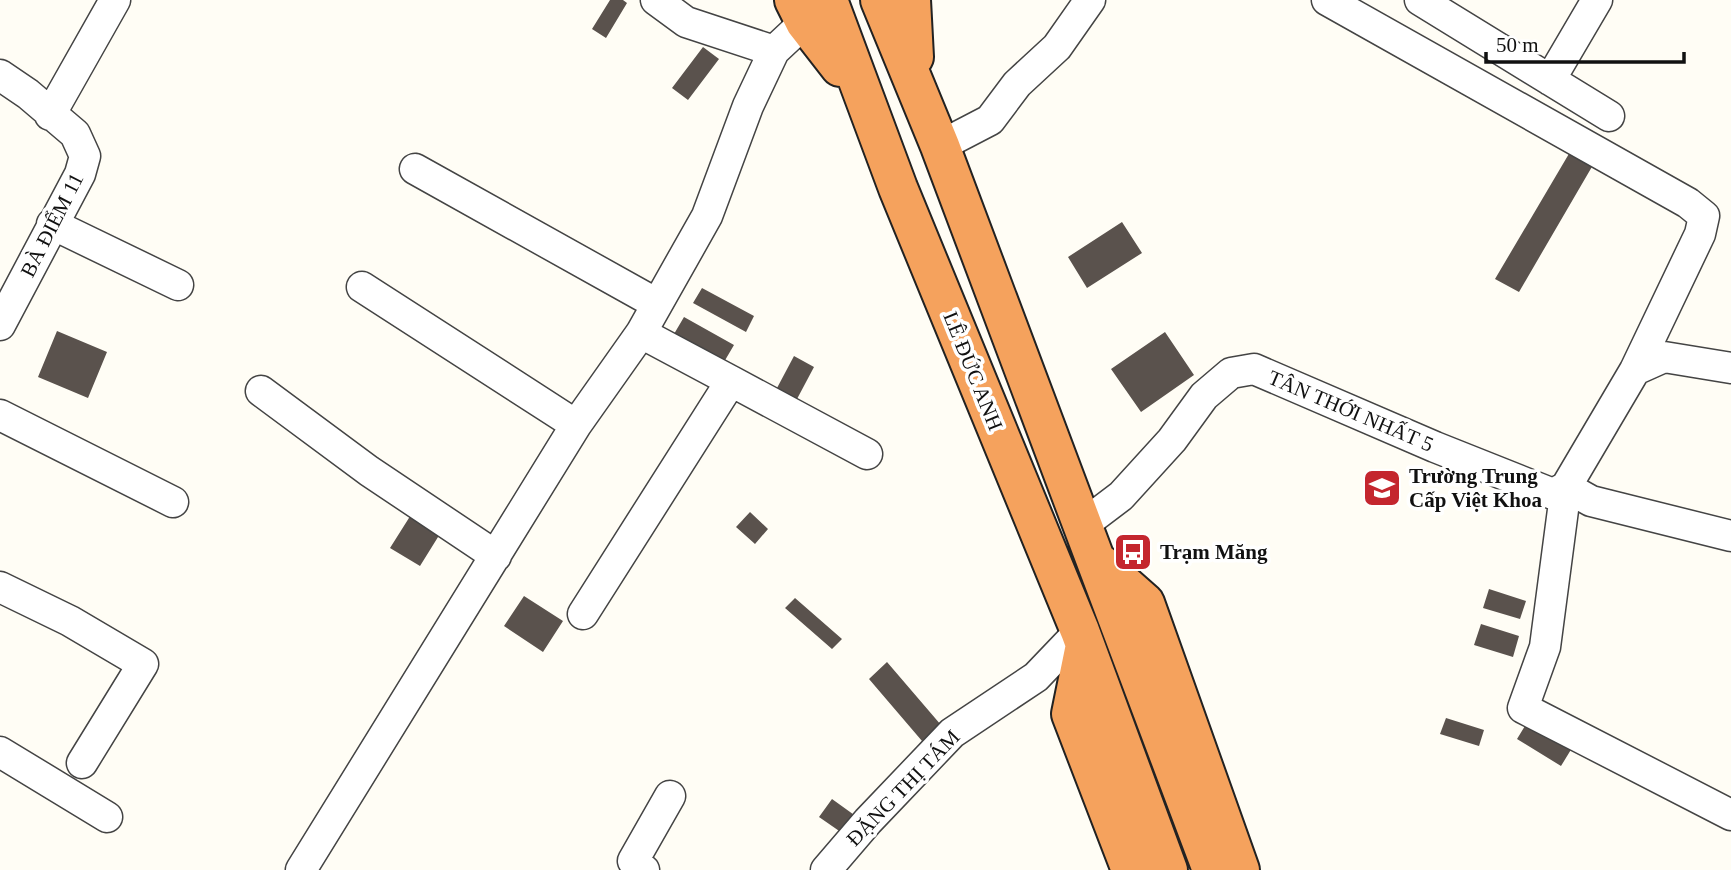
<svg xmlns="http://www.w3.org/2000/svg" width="1731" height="870" font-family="'Times New Roman',serif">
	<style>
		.building { fill: #5a524d }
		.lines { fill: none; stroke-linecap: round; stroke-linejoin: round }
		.minor-casing { stroke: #444; stroke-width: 33 }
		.highway-casing { stroke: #222; stroke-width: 42 }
		.minor { stroke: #fff; stroke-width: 30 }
		.highway { stroke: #f5a25d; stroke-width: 38 }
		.labels { text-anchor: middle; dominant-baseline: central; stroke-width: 7; stroke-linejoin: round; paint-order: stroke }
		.street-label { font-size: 21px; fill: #111; stroke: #fff }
		.poi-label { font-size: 21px; font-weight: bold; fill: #111; stroke: #fff; text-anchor: start }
	</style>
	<rect width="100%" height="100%" fill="#fffdf5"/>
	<path class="building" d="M 610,0 L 623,0 L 627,3 L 606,38 L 592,29 Z
		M 703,47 L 719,59 L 688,100 L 672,88 Z
		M 1570,152 L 1593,165 L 1519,292 L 1495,279 Z
		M 1122,222 L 1142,253 L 1087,288 L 1068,257 Z
		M 702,288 L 754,316 L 746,332 L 693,303 Z
		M 684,317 L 734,345 L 724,362 L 674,334 Z
		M 57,331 L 107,352 L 88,398 L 38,377 Z
		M 1165,332 L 1194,375 L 1141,412 L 1111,369 Z
		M 794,356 L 814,367 L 797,399 L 777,388 Z
		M 414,510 L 443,529 L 420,566 L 390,548 Z
		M 750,512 L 768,529 L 755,544 L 736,527 Z
		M 1489,589 L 1526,601 L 1520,619 L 1483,608 Z
		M 524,596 L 563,621 L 543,652 L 504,626 Z
		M 795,598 L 842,639 L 832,649 L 785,608 Z
		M 1481,624 L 1519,636 L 1513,657 L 1474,645 Z
		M 887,662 L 947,732 L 928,748 L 869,679 Z
		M 1446,718 L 1484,730 L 1479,746 L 1440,734 Z
		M 1528,721 L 1572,748 L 1561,766 L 1517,739 Z
		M 832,799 L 857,817 L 845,835 L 819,817 Z"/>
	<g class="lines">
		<defs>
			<path id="minor" d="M 656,0 L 686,22 L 774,51
				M 1327,0 L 1688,203 L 1704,216 L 1700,234 L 1635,370
				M 1420,0 L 1609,116
				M 0,75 L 28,94 L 75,134 L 85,156 L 80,174 L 0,325
				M 1550,80 L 1597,0
				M 50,115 L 115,0
				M 940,146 L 990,120 L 1017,84 L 1057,47 L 1090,0
				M 415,169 L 657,304
				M 52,224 L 178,285
				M 362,287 L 576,425
				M 731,381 L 867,454
				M 261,391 L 369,471 L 496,556
				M 0,415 L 173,502
				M 1084,524 L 1121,496 L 1172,440 L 1204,396 L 1231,373 L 1254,369 L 1435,447 L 1553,494 L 1566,487 L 1635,370 L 1664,357 L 1731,368
				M 1731,536 L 1591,501 L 1566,487 L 1545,647 L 1523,708 L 1731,815
				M 0,587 L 70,621 L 143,664 L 82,763
				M 583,614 L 731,381 L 641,333
				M 0,752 L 107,817
				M 301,870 L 576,425 L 641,333 L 707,216 L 748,106 L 774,51 L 805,22
				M 644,870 L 633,861 L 670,796
				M 826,870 L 868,821 L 952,733 L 1036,677 L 1080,631"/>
			<path id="highway" d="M 794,0 L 805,22 L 840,67
				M 828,0 L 898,188 L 1080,631 L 1168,870
				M 880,0 L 940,146 L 1212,870
				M 911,0 L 914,57
				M 1102,565 L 1145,603 L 1240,870
				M 1085,645 L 1071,714 L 1131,870"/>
		</defs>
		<use href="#minor" class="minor-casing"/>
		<use href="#highway" class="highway-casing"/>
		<use href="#minor" class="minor"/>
		<use href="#highway" class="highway"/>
	</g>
	<defs>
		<symbol id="school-square" viewBox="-11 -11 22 22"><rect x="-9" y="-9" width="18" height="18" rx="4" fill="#c4262e" stroke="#fff"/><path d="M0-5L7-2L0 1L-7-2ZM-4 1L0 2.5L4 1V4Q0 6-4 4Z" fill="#fff"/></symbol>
		<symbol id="bus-square" viewBox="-11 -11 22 22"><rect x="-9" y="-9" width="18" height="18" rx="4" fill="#c4262e" stroke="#fff"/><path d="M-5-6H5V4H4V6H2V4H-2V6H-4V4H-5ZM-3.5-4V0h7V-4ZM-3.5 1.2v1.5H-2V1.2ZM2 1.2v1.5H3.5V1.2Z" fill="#fff"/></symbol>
	</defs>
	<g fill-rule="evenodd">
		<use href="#school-square" x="1360" y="466" width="44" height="44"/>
		<use href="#bus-square" x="1111" y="530" width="44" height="44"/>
	</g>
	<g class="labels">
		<g class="street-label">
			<text transform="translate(52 225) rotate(-63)">BÀ ĐIỂM 11</text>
			<text transform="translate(973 371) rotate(68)">LÊ ĐỨC ANH</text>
			<text transform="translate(1351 411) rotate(23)">TÂN THỚI NHẤT 5</text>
			<text transform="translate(903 788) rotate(-46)">ĐẶNG THỊ TÁM</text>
		</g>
		<g class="poi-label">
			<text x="1409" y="476">Trường Trung<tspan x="1409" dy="24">Cấp Việt Khoa</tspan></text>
			<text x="1160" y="552">Trạm Măng</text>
		</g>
	</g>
	<path d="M1486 52v10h198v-10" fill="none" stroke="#111111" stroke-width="3.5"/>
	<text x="1496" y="52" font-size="21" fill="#111111" stroke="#ffffff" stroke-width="5" paint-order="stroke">50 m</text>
</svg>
